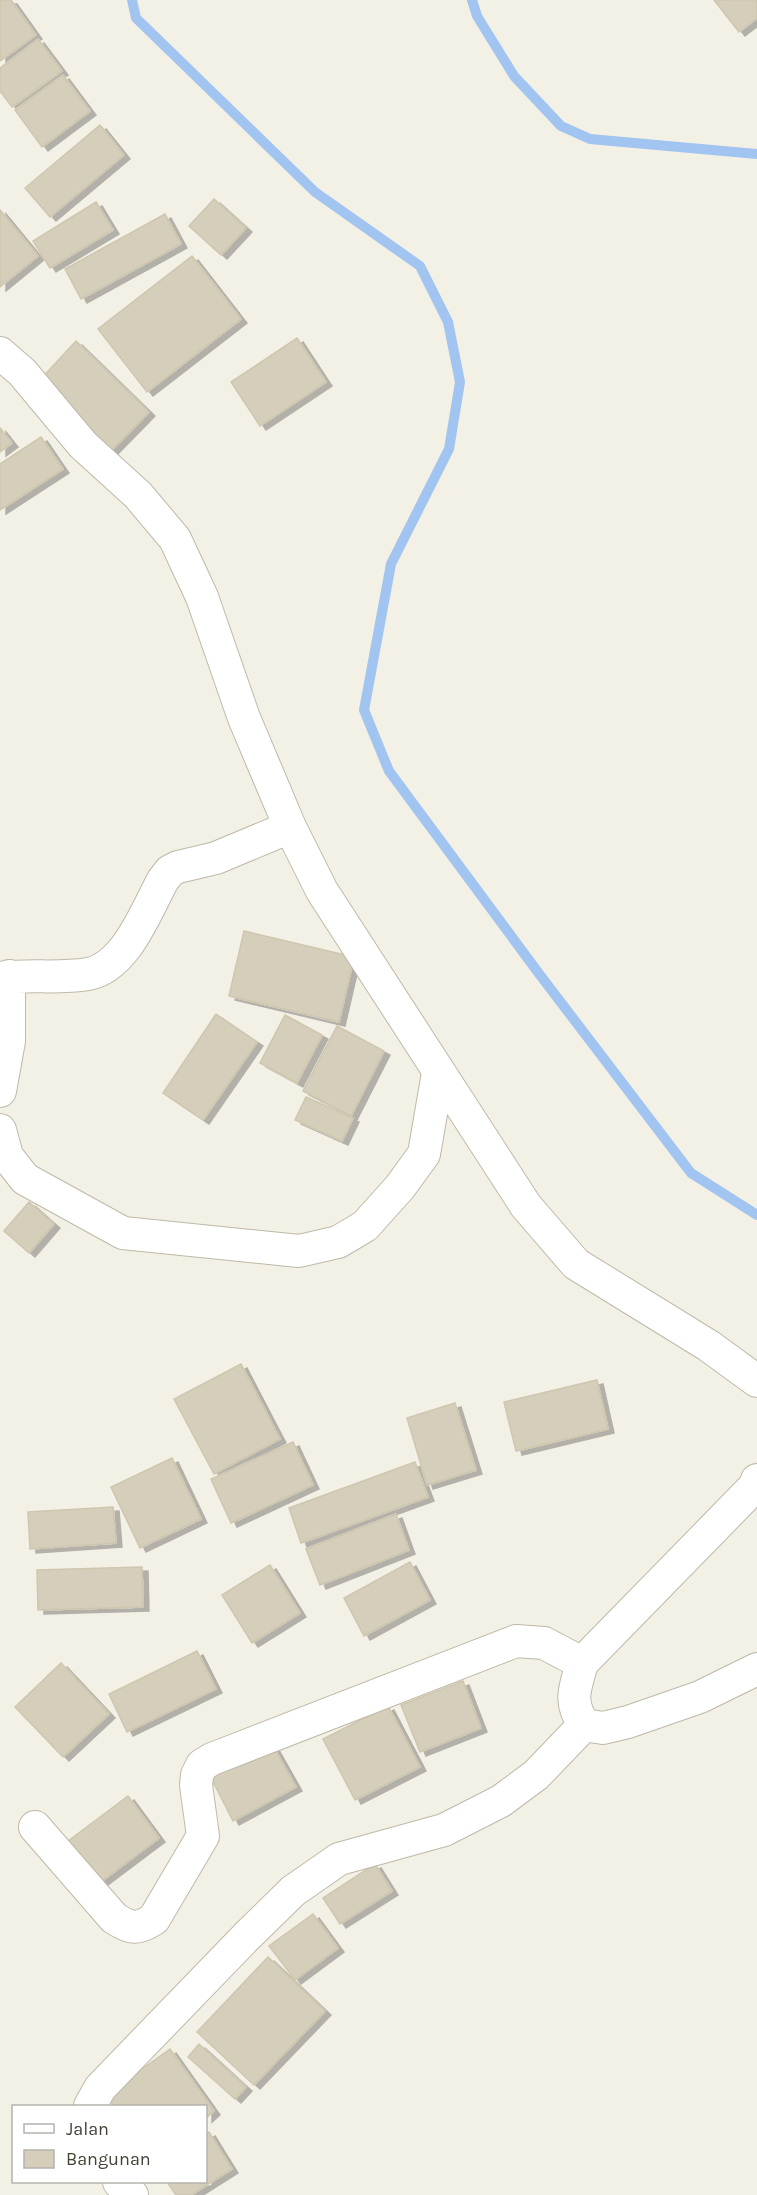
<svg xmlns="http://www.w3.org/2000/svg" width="757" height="2195" font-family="Karla,sans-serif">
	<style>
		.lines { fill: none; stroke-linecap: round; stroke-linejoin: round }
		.stream { stroke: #a1c5f0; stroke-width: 10 }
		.building { fill: #d4cebb; stroke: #cfc6ae; stroke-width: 1.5; filter: url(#shadow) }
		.street-casing { stroke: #beb9a8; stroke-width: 34 }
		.street { stroke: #fff; stroke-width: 32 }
	</style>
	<defs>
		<filter id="shadow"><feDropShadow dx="6" dy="4" stdDeviation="0" flood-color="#0004"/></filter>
	</defs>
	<rect width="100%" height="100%" fill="#f3f0e5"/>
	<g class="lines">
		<path class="stream" d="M 132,0 L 136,18 L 315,192 L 420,266 L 448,322 L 460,382 L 449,449 L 391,564 L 364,710 L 389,771 L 540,975 L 691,1173 L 757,1215
			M 472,0 L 477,16 L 514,76 L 561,126 L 590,139 L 757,154"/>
	</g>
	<path class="building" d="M 0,0 L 11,0 L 36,35 L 0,61 Z
		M 714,0 L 757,0 L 757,18 L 739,32 Z
		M 38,39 L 62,71 L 12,107 L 0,91 L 0,68 Z
		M 63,75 L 90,111 L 42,147 L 15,110 Z
		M 100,125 L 124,155 L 50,217 L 25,188 Z
		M 214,199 L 246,228 L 221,255 L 189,226 Z
		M 96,202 L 113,230 L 50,268 L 33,241 Z
		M 0,210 L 38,256 L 0,287 Z
		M 165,214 L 181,244 L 81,299 L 65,269 Z
		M 192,256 L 241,319 L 147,392 L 98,329 Z
		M 297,338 L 326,382 L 260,426 L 231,382 Z
		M 76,341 L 149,412 L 110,452 L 38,382 Z
		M 0,428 L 12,443 L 0,452 Z
		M 41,437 L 63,469 L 0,510 L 0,464 Z
		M 244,931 L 354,957 L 339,1022 L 229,996 Z
		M 216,1014 L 257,1042 L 203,1120 L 163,1093 Z
		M 285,1015 L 322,1035 L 297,1083 L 260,1063 Z
		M 337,1026 L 384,1051 L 351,1116 L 303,1091 Z
		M 306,1097 L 353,1118 L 342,1141 L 295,1120 Z
		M 29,1202 L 54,1224 L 29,1253 L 4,1231 Z
		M 241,1364 L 280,1439 L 214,1474 L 174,1399 Z
		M 597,1380 L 608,1429 L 516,1451 L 504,1402 Z
		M 455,1403 L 476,1470 L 427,1485 L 407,1418 Z
		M 293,1442 L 313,1485 L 231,1523 L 211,1479 Z
		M 172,1458 L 201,1519 L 140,1548 L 111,1487 Z
		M 415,1462 L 428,1497 L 301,1543 L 289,1508 Z
		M 113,1507 L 116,1543 L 30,1549 L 28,1512 Z
		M 396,1514 L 409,1550 L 320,1585 L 306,1549 Z
		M 410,1562 L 430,1600 L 364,1636 L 344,1598 Z
		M 270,1565 L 300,1613 L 252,1643 L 222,1595 Z
		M 142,1567 L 143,1607 L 38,1610 L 37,1570 Z
		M 197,1651 L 216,1689 L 127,1732 L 109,1694 Z
		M 61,1663 L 109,1714 L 63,1757 L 15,1707 Z
		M 463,1681 L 481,1728 L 420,1752 L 401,1705 Z
		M 388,1706 L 420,1767 L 355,1800 L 323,1739 Z
		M 269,1739 L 296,1787 L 233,1821 L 208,1772 Z
		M 128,1796 L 159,1838 L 98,1884 L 67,1842 Z
		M 375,1864 L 392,1891 L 340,1924 L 323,1898 Z
		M 313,1914 L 338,1948 L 295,1980 L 269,1946 Z
		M 268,1957 L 325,2011 L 254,2085 L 197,2032 Z
		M 199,2044 L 246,2087 L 235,2099 L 188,2057 Z
		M 170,2049 L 214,2111 L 206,2118 L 206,2106 L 114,2106 L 106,2095 Z
		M 209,2132 L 232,2169 L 191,2195 L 176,2195 L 167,2182 L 206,2182 L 206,2134 Z"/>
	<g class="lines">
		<defs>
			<path id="street" d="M 0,353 L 22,372 L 83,445 L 138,495 L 175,539 L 202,597 L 244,718 L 290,827 L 322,891 L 526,1206 L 576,1264 L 709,1346 L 757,1381
				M 0,978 C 29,974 59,979 88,974 C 126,967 146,911 163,880 L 170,871 L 178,867 L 216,858 L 290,827
				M 0,1091 L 9,1041 L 9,976
				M 0,1130 L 7,1156 L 25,1179 L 123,1233 L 299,1251 L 338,1242 L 365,1226 L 400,1187 L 424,1154 L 438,1073
				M 757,1480 L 755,1486 L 582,1663 C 575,1689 568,1701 584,1725 L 603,1728 L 628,1722 L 700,1697 L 757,1669
				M 35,1827 L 114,1918 C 131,1929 137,1930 154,1919 L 203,1836 L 196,1785 L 197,1775 L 202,1765 L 212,1759 L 516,1641 L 544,1643 L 582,1663
				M 90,2106 L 100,2088 L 246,1937 L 293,1891 L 339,1859 L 444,1830 L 501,1801 L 536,1775 L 584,1725
				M 119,2182 L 132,2195"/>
		</defs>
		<use href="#street" class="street-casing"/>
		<use href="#street" class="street"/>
	</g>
	<rect x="12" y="2105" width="195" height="78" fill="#ffffff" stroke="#b5b3ae" stroke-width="1.5"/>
	<rect x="24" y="2124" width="30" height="9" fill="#ffffff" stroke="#b5b3ae" stroke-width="1.5"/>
	<text x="66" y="2135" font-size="18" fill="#454135">Jalan</text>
	<rect x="24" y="2150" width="30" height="18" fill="#d4cebb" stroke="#b5b3ae" stroke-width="1.5"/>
	<text x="66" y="2165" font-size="18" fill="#454135">Bangunan</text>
</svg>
